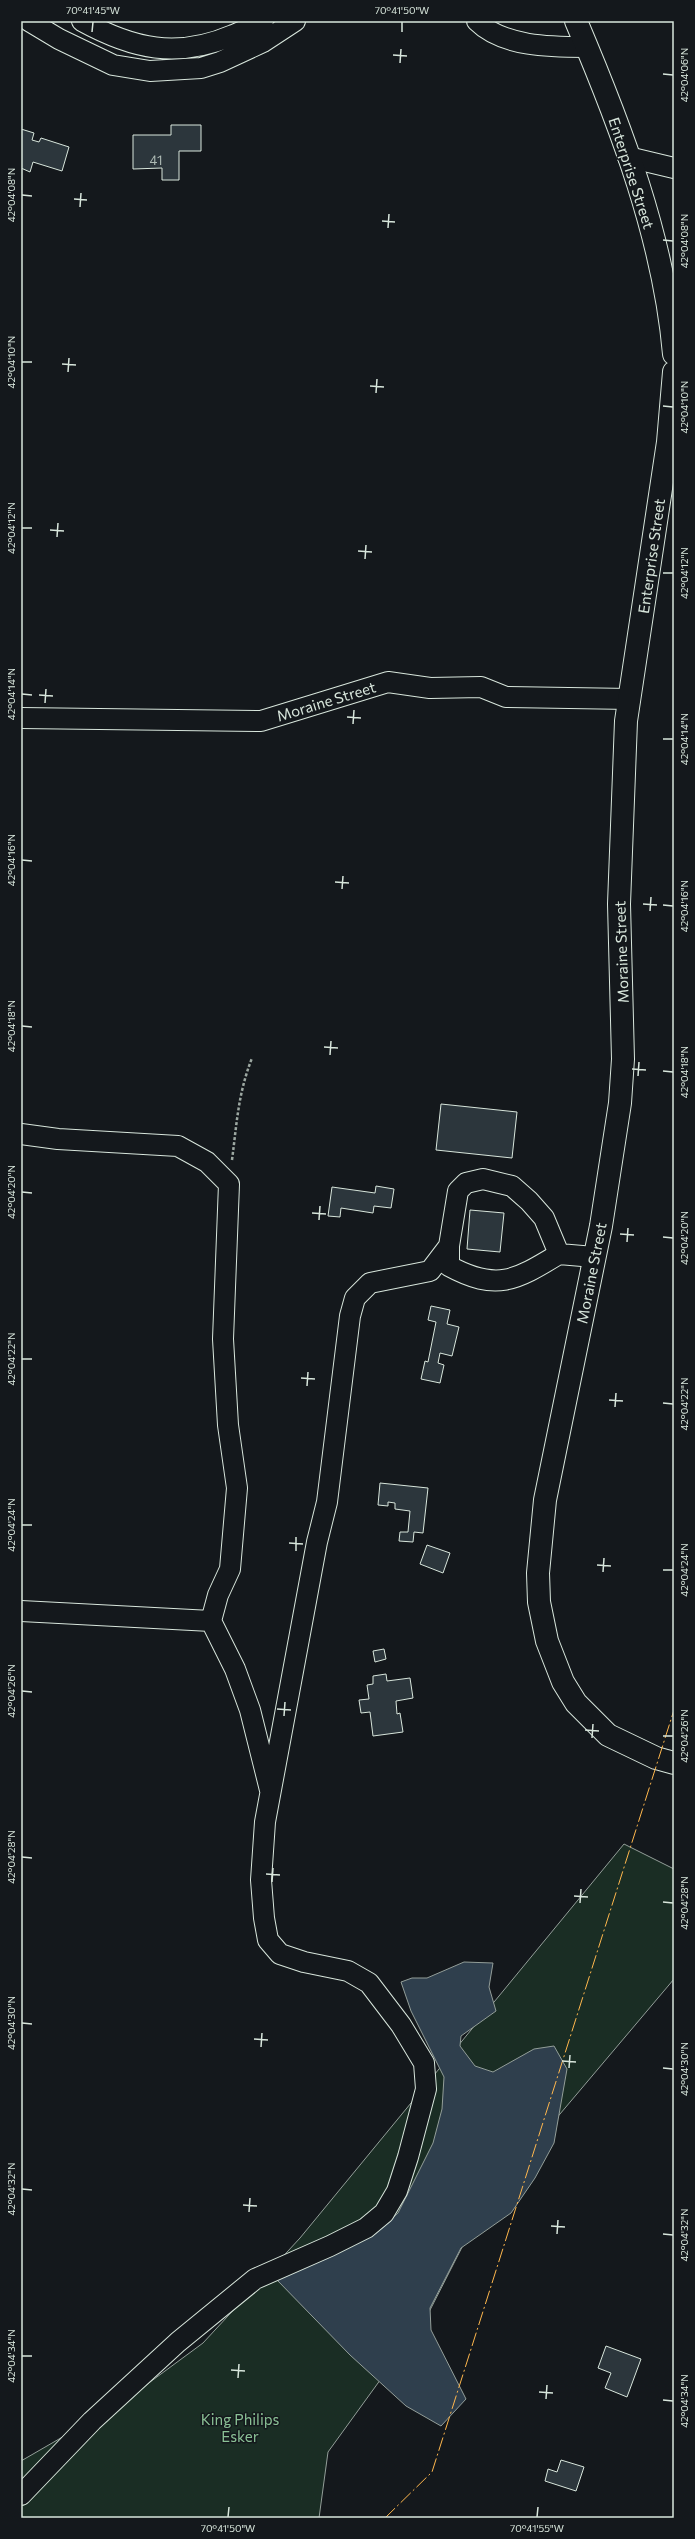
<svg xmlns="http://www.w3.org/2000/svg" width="695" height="2539" viewBox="0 0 695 2539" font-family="Commissioner,sans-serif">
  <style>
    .green { fill: #1a2d24; stroke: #939e99 }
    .water { fill: #2f3f4d; stroke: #939e99 }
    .building { fill: #2c363c; stroke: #d8e6dc }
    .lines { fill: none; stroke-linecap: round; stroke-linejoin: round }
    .minor-casing { stroke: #d8e6dc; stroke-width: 22 }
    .major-casing { stroke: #d8e6dc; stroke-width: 24 }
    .path { stroke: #9da8a2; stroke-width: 2.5; stroke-dasharray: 3 2; stroke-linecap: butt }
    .minor { stroke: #14181c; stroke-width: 20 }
    .major { stroke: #14181c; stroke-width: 22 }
    .power { stroke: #ffb74d; stroke-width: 1; stroke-dasharray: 14 3 2 3; stroke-linecap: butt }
    .ticks { fill: none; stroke: #d8e6dc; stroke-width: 1.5 }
    .labels { text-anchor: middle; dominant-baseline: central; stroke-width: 3; stroke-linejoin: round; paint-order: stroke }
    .number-label { font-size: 13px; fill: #adbab4 }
    .street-label { font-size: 15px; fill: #d8e6dc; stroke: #14181c }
    .park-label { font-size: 15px; fill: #8ac095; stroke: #14181c }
    .neatline { fill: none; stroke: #d8e6dc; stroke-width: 1.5 }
    .ticks-label { font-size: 10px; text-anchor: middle; fill: #d8e6dc }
  </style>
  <rect width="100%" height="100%" fill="#14181c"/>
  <path class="green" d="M624,1844L674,1869V1979L484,2204L428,2314L328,2452L319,2518H21V2461L123,2402L203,2343L300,2238Z"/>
  <path class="water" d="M464,1962L493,1963L489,1987L496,2011L461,2036L460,2046L475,2066L493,2072L534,2049L554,2046L567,2069L554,2143L535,2178L511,2213L461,2248L430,2308L431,2330L466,2399L441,2426L406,2406L350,2355L277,2280L378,2231L398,2213L433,2143L442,2109L444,2077L411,2011L401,1982L412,1978H427Z"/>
  <path class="building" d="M171,125H201V151H179V180H162V168L133,169V135H171Z
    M21,129L34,133L32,140L39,142L41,138L69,147L62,171L33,162L30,172L21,168Z
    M441,1104L517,1112L512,1158L436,1150Z
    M376,1186L394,1189L391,1208L374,1206L373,1213L341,1208L340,1217L328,1216L332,1187L375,1193Z
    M470,1210L504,1213L500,1252L467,1249Z
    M431,1306L450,1310L447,1324L459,1327L452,1356L440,1353L438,1363L444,1365L440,1383L421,1379L425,1361L428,1362L436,1322L428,1320Z
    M380,1483L428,1488L423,1533L414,1532L413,1542L399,1541L400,1532H408L410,1511L395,1509V1503L388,1502V1506L378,1505Z
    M427,1545L450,1553L443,1573L420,1564Z
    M384,1649L386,1659L375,1662L373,1651Z
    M386,1674L387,1681L410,1678L413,1698L396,1701L397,1714L400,1713L403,1732L373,1736L370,1712L361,1713L359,1700L369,1699L367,1685L373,1684V1676Z
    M606,2346L641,2359L627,2397L605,2388L611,2373L598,2368Z
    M561,2460L584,2467L576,2491L545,2481L548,2469L557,2472Z"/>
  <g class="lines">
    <defs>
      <path id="minor" d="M29,21L59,39L113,65L150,71L201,68L220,62L263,42L295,21
        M82,21C133,49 177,59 233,35C243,31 254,27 263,21
        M477,21C503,47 551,47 586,47
        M628,157L674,168
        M21,718L261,721L388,682L430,688L481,687L506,697L630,699
        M21,1134L58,1139L178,1146L207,1162L229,1184L223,1339L228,1425L237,1488L230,1569L218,1595L211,1621L235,1669L250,1710L270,1790
        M559,1254C516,1280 497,1292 449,1266V1246L458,1191L466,1183L483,1179L512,1186L529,1201L544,1218L559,1254L594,1257
        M21,1611L211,1621
        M21,2495L92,2421L178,2342L255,2279L330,2246L366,2228L384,2213L397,2191L408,2157L426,2089L424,2063L401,2025L369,1983L348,1971L304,1962L280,1954L268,1940L264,1918L261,1880L265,1822L317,1542L327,1502L350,1316L355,1298L370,1283L430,1271L449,1246"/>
      <path id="major" d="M576,21C621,127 664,239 674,354
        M674,372L668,442L626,721L619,904L623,1059L620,1103L601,1226L545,1500L538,1573L539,1602L547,1641L563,1682L576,1703L608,1735L656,1758L674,1763"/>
    </defs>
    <use href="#minor" class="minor-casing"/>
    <use href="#major" class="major-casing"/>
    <path class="path" d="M232,1160C237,1122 238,1094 252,1058"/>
    <use href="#minor" class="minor"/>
    <use href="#major" class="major"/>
    <path class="power" d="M385,2518L432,2472L674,1710"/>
  </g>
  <path class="ticks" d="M92,32L93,22M402,32V22M393,55L407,56M400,63L401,49M663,74L673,75M22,195L32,196M74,199L87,200M80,207L81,193M382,221L395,222M388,228L389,214M663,240L673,241M22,362H32M62,364L76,365M68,372L69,358M370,386L384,387M376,393L377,379M663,406L673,407M22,528H32M50,530L64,531M57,537L58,523M358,551L372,552M365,559L366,545M663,573H673M22,694L32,695M39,695L53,696M45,703L46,689M347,717L361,718M353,724L354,710M663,739H673M22,860L32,861M335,882L349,883M342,889L343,876M643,904L657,905M663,905L673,906M650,911L651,897M22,1026L32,1027M324,1047L338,1048M330,1055L331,1041M632,1069L646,1070M663,1071L673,1072M638,1076L639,1062M22,1192L32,1193M312,1213L326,1214M319,1220L320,1206M620,1234L634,1235M663,1237L673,1238M627,1242L628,1228M22,1359H32M301,1378L315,1379M307,1386L308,1372M609,1400L623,1401M663,1403L673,1404M615,1407L616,1393M22,1525H32M289,1543L303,1544M296,1551V1537M597,1565L611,1566M663,1570H673M603,1572L604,1558M22,1691L32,1692M277,1709L291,1710M284,1716L285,1702M585,1730L599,1731M663,1736H673M592,1738L593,1724M22,1857L32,1858M266,1874L280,1875M272,1882L273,1868M574,1896L588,1897M663,1902L673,1903M580,1903L581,1889M22,2023L32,2024M254,2039L268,2040M261,2047L262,2033M562,2061L576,2062M569,2068L570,2055M663,2068L673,2069M22,2189L32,2190M243,2205L257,2206M249,2212L250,2198M551,2226L565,2227M557,2234L558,2220M663,2234L673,2235M22,2356H32M231,2370L245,2371M238,2378L239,2364M539,2392L553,2393M546,2399L547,2385M663,2400L673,2401M228,2517L229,2507M537,2517L538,2507"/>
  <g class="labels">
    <g class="number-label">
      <text x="156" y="160">41</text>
    </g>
    <g class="street-label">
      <text transform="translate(632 173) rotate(72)">Enterprise Street</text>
      <text transform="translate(651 556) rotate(-82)">Enterprise Street</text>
      <text transform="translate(326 701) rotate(-17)">Moraine Street</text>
      <text transform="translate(621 952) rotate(-92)">Moraine Street</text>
      <text transform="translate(591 1273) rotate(-79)">Moraine Street</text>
    </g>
    <g class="park-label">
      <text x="240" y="2419">King Philips<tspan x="240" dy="17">Esker</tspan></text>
    </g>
  </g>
  <rect width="695" height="2539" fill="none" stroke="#14181c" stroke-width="44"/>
  <rect x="22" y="22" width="651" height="2495" class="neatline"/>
  <g class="ticks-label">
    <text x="93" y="14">70°41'45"W</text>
    <text x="402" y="14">70°41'50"W</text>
    <text transform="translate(684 75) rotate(-90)" y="4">42°04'06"N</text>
    <text transform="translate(11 195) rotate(-90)" y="4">42°04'08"N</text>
    <text transform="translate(684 241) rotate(-90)" y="4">42°04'08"N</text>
    <text transform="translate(11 362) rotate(-90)" y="4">42°04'10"N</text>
    <text transform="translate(684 407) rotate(-90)" y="4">42°04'10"N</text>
    <text transform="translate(11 528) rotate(-90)" y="4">42°04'12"N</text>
    <text transform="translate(684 573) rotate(-90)" y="4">42°04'12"N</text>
    <text transform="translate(11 694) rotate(-90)" y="4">42°04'14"N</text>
    <text transform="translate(684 739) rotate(-90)" y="4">42°04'14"N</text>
    <text transform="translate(11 860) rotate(-90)" y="4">42°04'16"N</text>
    <text transform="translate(684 906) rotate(-90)" y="4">42°04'16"N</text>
    <text transform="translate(11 1026) rotate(-90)" y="4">42°04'18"N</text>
    <text transform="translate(684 1072) rotate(-90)" y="4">42°04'18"N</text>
    <text transform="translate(11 1192) rotate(-90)" y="4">42°04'20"N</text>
    <text transform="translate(684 1238) rotate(-90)" y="4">42°04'20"N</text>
    <text transform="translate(11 1359) rotate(-90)" y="4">42°04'22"N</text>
    <text transform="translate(684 1404) rotate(-90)" y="4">42°04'22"N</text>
    <text transform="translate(11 1525) rotate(-90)" y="4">42°04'24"N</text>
    <text transform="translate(684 1570) rotate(-90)" y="4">42°04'24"N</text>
    <text transform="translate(11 1691) rotate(-90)" y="4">42°04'26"N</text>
    <text transform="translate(684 1736) rotate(-90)" y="4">42°04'26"N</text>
    <text transform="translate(11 1857) rotate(-90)" y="4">42°04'28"N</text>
    <text transform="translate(684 1903) rotate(-90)" y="4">42°04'28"N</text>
    <text transform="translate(11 2023) rotate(-90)" y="4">42°04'30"N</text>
    <text transform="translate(684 2069) rotate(-90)" y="4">42°04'30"N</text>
    <text transform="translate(11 2189) rotate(-90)" y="4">42°04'32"N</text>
    <text transform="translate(684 2235) rotate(-90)" y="4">42°04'32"N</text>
    <text transform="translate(11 2356) rotate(-90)" y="4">42°04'34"N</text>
    <text transform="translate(684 2401) rotate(-90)" y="4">42°04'34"N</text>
    <text x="228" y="2532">70°41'50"W</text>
    <text x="537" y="2532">70°41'55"W</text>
  </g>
</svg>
